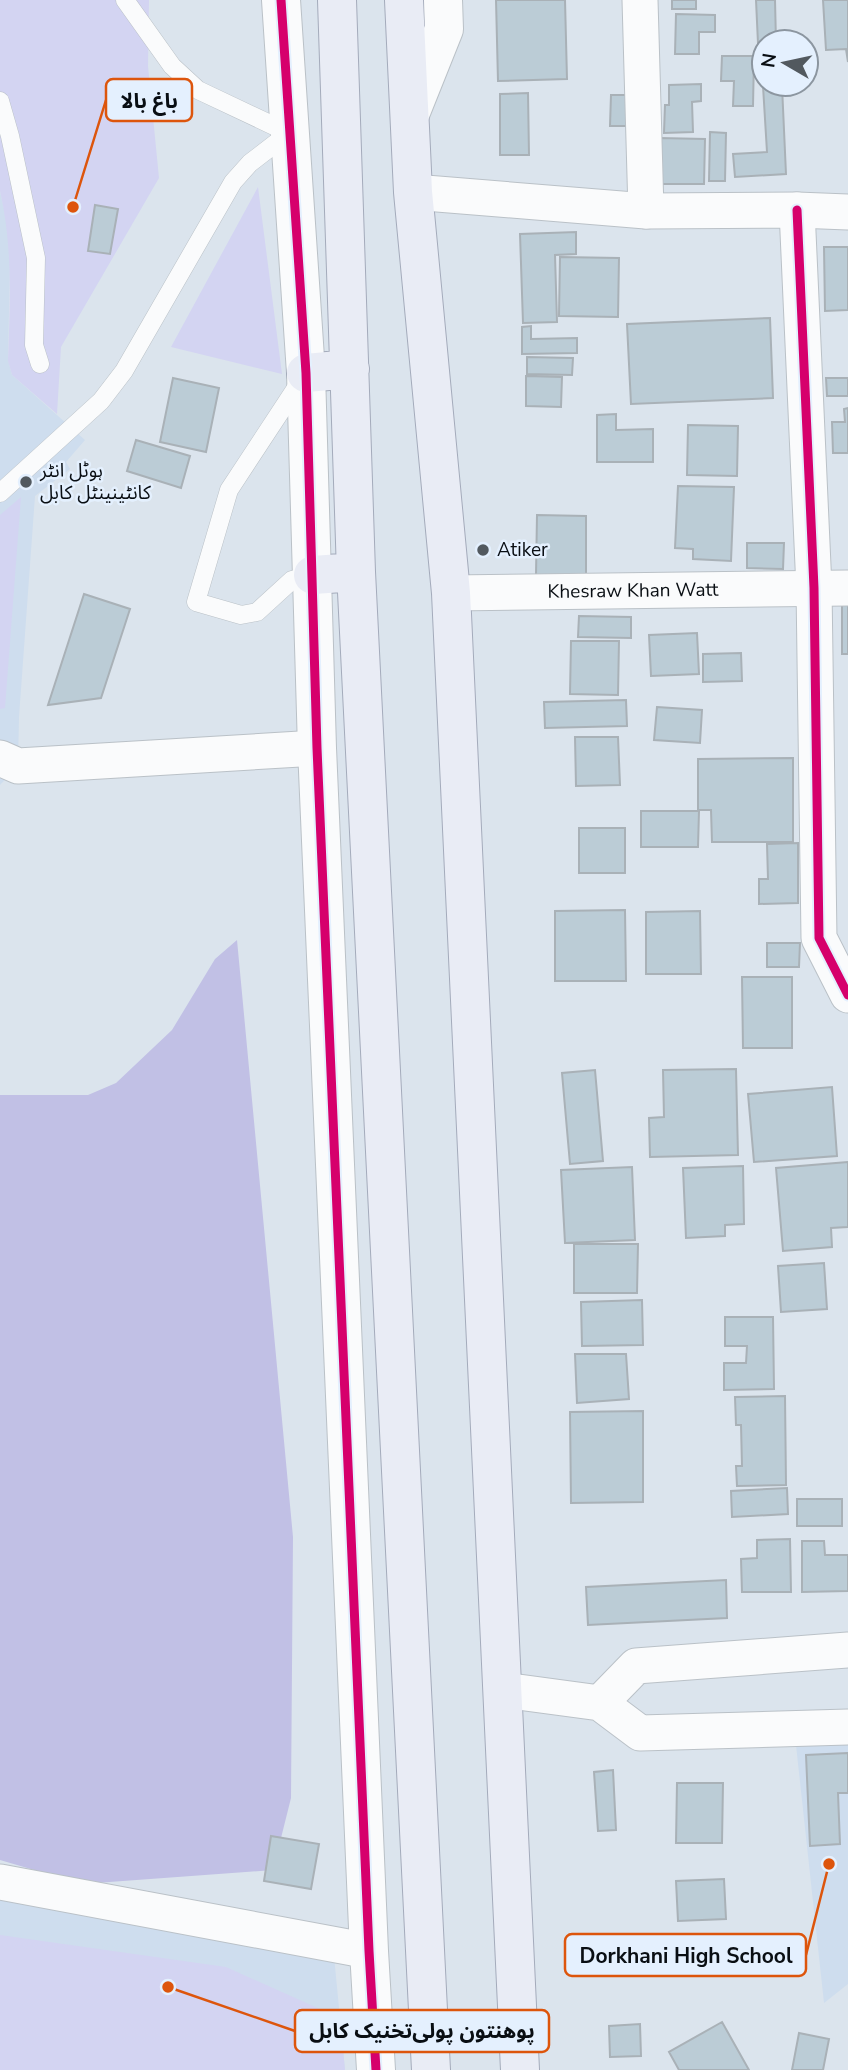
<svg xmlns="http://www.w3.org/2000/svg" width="848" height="2070" viewBox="0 0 848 2070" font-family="'Nunito Sans','Noto Sans Arabic',sans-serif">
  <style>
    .built { fill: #ceddee }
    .green { fill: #d3d4f2 }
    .forest { fill: #c1c0e5 }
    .building { fill: #bbccd6; stroke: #a9b1b7; stroke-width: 2 }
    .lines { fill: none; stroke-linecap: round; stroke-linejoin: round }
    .service-casing { stroke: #bac1c7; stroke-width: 19 }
    .minor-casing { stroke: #bac1c7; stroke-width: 37 }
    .tertiary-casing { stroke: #bac1c7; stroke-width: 40 }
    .primary-casing { stroke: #a4abbb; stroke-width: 40 }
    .service { stroke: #fafbfc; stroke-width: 18 }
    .minor { stroke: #fafbfc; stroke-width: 35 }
    .tertiary { stroke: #fafbfc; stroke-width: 38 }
    .primary { stroke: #e9ecf5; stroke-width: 38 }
    .cycleway-casing { stroke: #e4f0fe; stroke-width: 13 }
    .cycleway { stroke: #d6006c; stroke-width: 9 }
    .poi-dot { fill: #52595f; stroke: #e4f0fe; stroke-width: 2.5 }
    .labels { text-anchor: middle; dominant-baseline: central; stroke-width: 5; stroke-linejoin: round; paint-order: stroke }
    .poi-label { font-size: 19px; fill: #090e13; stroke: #e4f0fe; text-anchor: start }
    .street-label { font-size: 19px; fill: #090e13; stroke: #e4f0fe }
    .leader { fill: none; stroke: #dd550c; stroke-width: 2.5 }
    .callout-dot { fill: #dd550c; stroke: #e4f0fe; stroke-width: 2.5 }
    .callout { fill: #e4f0fe; stroke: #dd550c; stroke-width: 2.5 }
    .callout-label { font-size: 21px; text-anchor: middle; font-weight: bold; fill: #090e13 }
  </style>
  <rect width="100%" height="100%" fill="#dbe4ed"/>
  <path class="built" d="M0,191L7,222L10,262L8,360L12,375L85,440L66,462L70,469L35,496L19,717L18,766L0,785Z
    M848,1744V1984L824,2003L796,1745Z
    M0,1892L334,1956L345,2070H0Z"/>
  <path class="green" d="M0,0H149L148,66L159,178L61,347L57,414L12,375L8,361C10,303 13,247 0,191Z
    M258,187L282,374L171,347Z
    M21,497L5,708L0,709V515Z
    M0,1935L226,1967L340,2018L345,2070H0Z"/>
  <path class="forest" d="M237,940L293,1537L291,1798L273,1870L82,1884L0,1860V1095H88L116,1083L172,1030L215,959Z"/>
  <path class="building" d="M496,0H565L567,79L498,81Z
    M672,0H696V9H672Z
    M756,0H775L776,42H764V65H759Z
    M823,0H848V62L846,49L826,50Z
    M676,14L715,15V32H699V54H675Z
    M722,56H754L753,106H733L734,81H721Z
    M701,84V101L692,102L693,132L664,133L665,105H669V85Z
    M763,86H782L786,174L735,177L733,154L767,152Z
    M528,93L529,155H500V94Z
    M611,95H638V126H610Z
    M710,132L726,133L725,181H709Z
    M659,138L705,139L704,184H658Z
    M95,205L118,209L110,254L88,251Z
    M576,232V254L555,255L557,322L523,323L520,234Z
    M824,247H848V310L825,311Z
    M560,257L619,258L618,317L559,316Z
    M770,318L773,398L631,404L627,324Z
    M531,326V339L577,338V353L522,354V327Z
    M527,357L573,358L572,375L527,374Z
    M526,376L562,377L561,407L526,406Z
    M173,378L219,388L206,452L160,442Z
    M826,378H848V396H827Z
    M848,408V453H833L832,422H845L844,409Z
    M616,414V430L653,429V462H597V415Z
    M688,425L738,426L737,476L687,475Z
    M136,440L190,456L181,488L127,471Z
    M678,486L734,487L731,561L693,559V549L675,548Z
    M537,515L586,516V575H536Z
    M747,543H784L783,569L747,568Z
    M84,594L130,609L101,698L48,705Z
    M842,602H848V654H842Z
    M579,616L631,617V638L578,637Z
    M697,633L699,674L651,676L649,635Z
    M571,641H619L618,695L570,694Z
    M741,653L742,681L703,682V654Z
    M626,700L627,726L545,728L544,702Z
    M657,707L702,710L700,743L654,740Z
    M575,737H618L620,785L576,786Z
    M793,758V842H712L711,810H698V759Z
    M641,811H699L698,847H641Z
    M579,828H625V873H579Z
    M798,843V903L759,904V879H768L767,844Z
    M625,910L626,981H555V911Z
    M700,911L701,974H646V912Z
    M767,943H800L799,967H767Z
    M742,977H792V1048H743Z
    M736,1069L738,1155L650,1157L649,1118L664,1117L663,1070Z
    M595,1070L603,1161L570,1164L562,1073Z
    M832,1087L837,1156L754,1162L748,1094Z
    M848,1162V1227L831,1228L832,1247L783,1251L776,1168Z
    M743,1166L744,1224L725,1225V1236L686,1238L683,1168Z
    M632,1167L635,1240L565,1243L561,1170Z
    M574,1244H638L637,1293H574Z
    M824,1263L827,1309L781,1312L778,1266Z
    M642,1300L643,1345L582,1346L581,1302Z
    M725,1317H773L774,1389L724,1390V1363H746L747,1346H725Z
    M575,1354H626L629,1399L577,1403Z
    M785,1396L786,1485L737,1486L736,1466H742L741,1425H736L735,1397Z
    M643,1411V1502L571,1503L570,1412Z
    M787,1488L788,1514L732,1517L731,1491Z
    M797,1499H842V1526H797Z
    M790,1539L791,1592H742L741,1559L757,1558V1540Z
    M802,1541H824L825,1555H848V1591L802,1592Z
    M726,1580L727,1618L588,1625L586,1587Z
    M848,1753V1793H838L840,1844L810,1846L806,1755Z
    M613,1770L616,1830L598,1831L594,1772Z
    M677,1783H723L722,1843H676Z
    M271,1836L319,1844L311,1889L264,1881Z
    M724,1879L726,1919L678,1921L676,1881Z
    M722,2022L749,2070H679L669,2052Z
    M640,2024L641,2056L610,2057L609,2026Z
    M799,2033L829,2039L823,2070H792Z"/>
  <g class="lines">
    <defs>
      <path id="service" d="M0,101L10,136L36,258L34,345L40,364
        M300,382L229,490L196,602L241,615L257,612L292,580L313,575
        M0,493L101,401L124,371L233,182L250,163L289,133L198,90L172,66L125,0"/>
      <g id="minor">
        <path d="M640,0L646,211"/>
        <path d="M413,192L646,211L797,210L848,212"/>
        <path d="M797,210L814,588L819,938L848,995"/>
        <path id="s1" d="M451,593L848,588"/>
        <path d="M0,758L18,766L317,748"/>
        <path d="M503,1690L600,1703L640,1733L848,1727"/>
        <path d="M600,1703L636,1666L848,1650"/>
        <path d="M0,1882L369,1951"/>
      </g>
      <path id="tertiary" d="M281,0L306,373L317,748L369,1951L376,2070
        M410,114L444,29L443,0"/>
      <path id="primary" d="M337,0L356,572L431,2070
        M404,0L413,192L451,593L520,2070
        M306,373L350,369
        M313,575L356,572"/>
    </defs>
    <use href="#service" class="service-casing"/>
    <use href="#minor" class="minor-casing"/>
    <use href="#tertiary" class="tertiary-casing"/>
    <use href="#primary" class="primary-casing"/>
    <use href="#service" class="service"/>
    <use href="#minor" class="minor"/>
    <use href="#tertiary" class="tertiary"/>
    <use href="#primary" class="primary"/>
    <defs>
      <path id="cycleway" d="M281,0L306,373L317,748L369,1951L376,2070
        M797,210L814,588L819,938L848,995"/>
    </defs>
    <use href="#cycleway" class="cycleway-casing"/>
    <use href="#cycleway" class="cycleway"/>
  </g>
  <g class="poi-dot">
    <circle cx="26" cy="482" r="7"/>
    <circle cx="483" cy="550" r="7"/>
  </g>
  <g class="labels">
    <g class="poi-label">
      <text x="40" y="471">ہوٹل انٹر<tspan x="40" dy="22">کانٹینینٹل کابل</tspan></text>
      <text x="497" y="550">Atiker</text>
    </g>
    <g class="street-label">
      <text stroke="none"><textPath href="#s1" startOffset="182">Khesraw Khan Watt</textPath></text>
    </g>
  </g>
  <path class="leader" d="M73 207L106 100M829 1864L806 1955M168 1987L295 2031"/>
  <g class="callout-dot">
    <circle cx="73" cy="207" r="7"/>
    <circle cx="829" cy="1864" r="7"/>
    <circle cx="168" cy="1987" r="7"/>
  </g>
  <g class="callout">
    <rect x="106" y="79" width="86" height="42" rx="7"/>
    <rect x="565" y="1934" width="241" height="42" rx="7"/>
    <rect x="295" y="2010" width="254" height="42" rx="7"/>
  </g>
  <g class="callout-label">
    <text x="149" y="108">باغ بالا</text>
    <text x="686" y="1963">Dorkhani High School</text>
    <text x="422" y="2038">پوهنتون پولی‌تخنیک کابل</text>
  </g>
  <g transform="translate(785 63) rotate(279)"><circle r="33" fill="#e4f0fe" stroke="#8c96a0" stroke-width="2"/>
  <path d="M0-5L12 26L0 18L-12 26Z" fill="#52595f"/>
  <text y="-10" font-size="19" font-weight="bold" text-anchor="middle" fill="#090e13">N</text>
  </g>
</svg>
